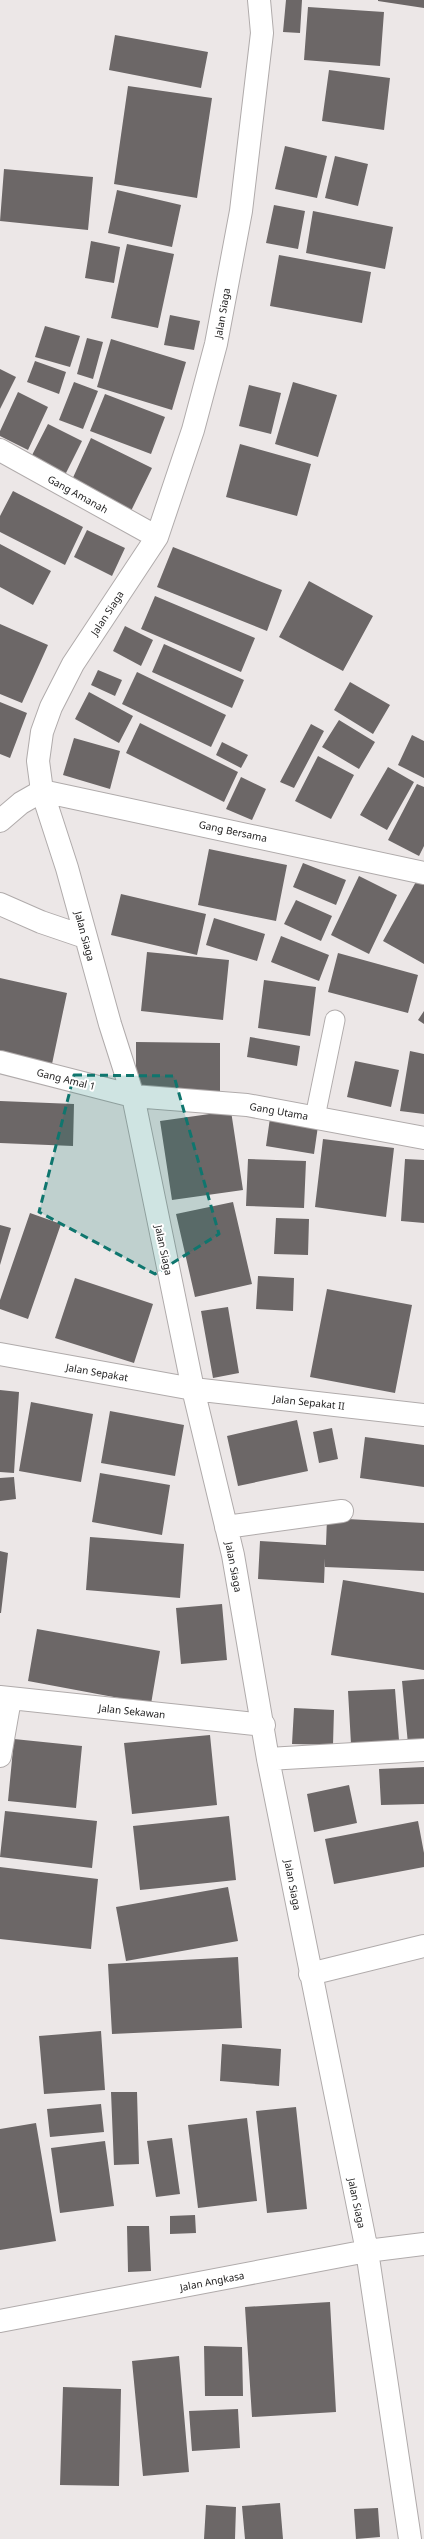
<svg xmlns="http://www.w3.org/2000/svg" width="424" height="2539" viewBox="0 0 424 2539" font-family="'Noto Sans',sans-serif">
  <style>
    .building { fill: #6c6767 }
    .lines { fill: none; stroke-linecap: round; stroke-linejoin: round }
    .service-casing { stroke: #b0abab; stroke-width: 21 }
    .minor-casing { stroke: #b0abab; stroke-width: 24 }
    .service { stroke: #fff; stroke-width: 19 }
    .minor { stroke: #fff; stroke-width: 22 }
    .marked { fill: #0f766e; fill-opacity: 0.2; stroke: #0f766e; stroke-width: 3; stroke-dasharray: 8 5; stroke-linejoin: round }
    .labels { text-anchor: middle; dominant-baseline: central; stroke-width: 4; stroke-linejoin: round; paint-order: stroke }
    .street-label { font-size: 10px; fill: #1b1a1a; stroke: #fff }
  </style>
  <rect width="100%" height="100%" fill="#ece7e7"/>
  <path class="building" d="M286,0H302L300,33L283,32Z
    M378,0H424V8L378,1Z
    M308,7L384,12L380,66L304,60Z
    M115,35L208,52L201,88L109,70Z
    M329,70L390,78L384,130L322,121Z
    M128,86L212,98L197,198L114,184Z
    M285,146L327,156L317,198L275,189Z
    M335,156L368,164L358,206L325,198Z
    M4,169L93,177L88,230L0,221Z
    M117,190L181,205L172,247L108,233Z
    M274,205L305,211L298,249L266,243Z
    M313,211L393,227L385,269L306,253Z
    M91,241L120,247L114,283L85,278Z
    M127,244L174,254L158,328L111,318Z
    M279,255L371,272L362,323L270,306Z
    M170,315L200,321L194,350L164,345Z
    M45,326L80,336L70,367L35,357Z
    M87,338L103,342L93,379L77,374Z
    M111,339L186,362L172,410L97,387Z
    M35,361L66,372L59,394L27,382Z
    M0,369L16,377L0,409Z
    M74,382L98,391L83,429L59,420Z
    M293,382L337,395L318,457L275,444Z
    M249,385L281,393L271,434L239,426Z
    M18,392L48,407L28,450L0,436V431Z
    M105,394L165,417L151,454L90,431Z
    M48,424L82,441L62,481L28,463Z
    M91,438L152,468L131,511L71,482Z
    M240,444L311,464L297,516L226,497Z
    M13,491L83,527L65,565L0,532V516Z
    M87,530L125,548L112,576L74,557Z
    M0,544L51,571L33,605L0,587Z
    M173,547L282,590L267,631L157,587Z
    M309,581L373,616L343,671L279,637Z
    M155,596L255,638L241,672L141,629Z
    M0,624L48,645L22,703L0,694Z
    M125,626L153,640L141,666L113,651Z
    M164,644L244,680L232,708L152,672Z
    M98,670L122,680L115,696L91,685Z
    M137,672L226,715L211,747L122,704Z
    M350,682L390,705L373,734L334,710Z
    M89,692L133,716L119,743L75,719Z
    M0,702L27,713L10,758L0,754Z
    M339,720L375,742L359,769L322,747Z
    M140,723L238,772L224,802L126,753Z
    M311,724L324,731L294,788L280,782Z
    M412,735L424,741V778L398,765Z
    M74,738L120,751L110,789L63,775Z
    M222,742L248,755L241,768L216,755Z
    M318,756L354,775L331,819L295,801Z
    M388,767L414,782L387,830L360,815Z
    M241,777L266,789L252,820L226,809Z
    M417,784L424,787V846L419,856L388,840Z
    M209,849L287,865L276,921L198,905Z
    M303,863L346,880L336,905L293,887Z
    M359,876L397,895L369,954L331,935Z
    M417,880L424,884V964L383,941Z
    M121,894L206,914L197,955L111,935Z
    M296,900L332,916L321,941L284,924Z
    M214,918L265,934L257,961L206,945Z
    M281,936L329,955L319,981L271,962Z
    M147,952L229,960L223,1020L141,1011Z
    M338,953L418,975L408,1013L328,992Z
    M0,978L67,993L52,1064L0,1052Z
    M264,980L316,987L310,1036L258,1028Z
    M424,1011V1024L418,1020Z
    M250,1037L300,1046L297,1066L247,1057Z
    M136,1042L220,1043V1091H136Z
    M410,1051L424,1054V1114L400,1111Z
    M355,1061L399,1070L391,1107L347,1097Z
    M0,1101L74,1104L73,1146L0,1143Z
    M231,1111L243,1190L172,1200L160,1121Z
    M270,1118L318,1126L314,1154L266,1146Z
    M323,1139L394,1148L386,1217L315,1207Z
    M248,1159L306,1161L304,1208L246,1206Z
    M405,1159L424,1160V1223L401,1221Z
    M233,1202L252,1284L195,1297L176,1214Z
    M30,1213L61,1224L28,1319L0,1309V1300Z
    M276,1218L309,1219L308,1255L274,1254Z
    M0,1225L11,1228L0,1265Z
    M258,1276L294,1278L293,1311L256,1309Z
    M75,1278L153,1304L134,1363L55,1338Z
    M327,1289L412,1305L395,1393L310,1377Z
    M228,1307L239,1373L213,1378L201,1311Z
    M0,1390L19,1392L14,1473L0,1472Z
    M31,1402L93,1414L81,1482L19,1471Z
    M110,1411L184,1425L175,1476L101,1463Z
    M297,1420L308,1471L238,1486L227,1436Z
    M332,1428L338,1459L319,1463L313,1432Z
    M365,1437L424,1445V1487L360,1478Z
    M100,1473L170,1485L162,1535L92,1522Z
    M14,1477L16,1499L0,1501V1478Z
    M327,1518L424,1523V1571L325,1567V1558L324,1583L258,1579L260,1541L326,1545Z
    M90,1537L184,1544L180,1598L86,1590Z
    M0,1551L8,1553L1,1613H0Z
    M343,1580L424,1593V1670L331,1655Z
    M222,1604L227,1660L181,1664L176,1608Z
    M37,1629L160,1651L151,1704L28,1681Z
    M424,1679V1742L408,1744L402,1681Z
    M395,1689L399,1740L351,1744L348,1691Z
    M294,1708L334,1710L333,1745L292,1744Z
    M210,1735L217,1805L132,1814L124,1743Z
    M14,1739L82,1746L76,1808L8,1801Z
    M424,1767V1804L381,1805L379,1769Z
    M349,1785L357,1823L314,1832L307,1794Z
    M5,1811L97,1821L92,1868L0,1857Z
    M229,1816L236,1880L140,1890L133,1826Z
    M418,1821L424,1853V1867L334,1884L325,1839Z
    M0,1867L98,1879L91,1949L0,1939Z
    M228,1887L238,1941L126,1961L116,1907Z
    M238,1957L242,2028L112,2034L108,1964Z
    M101,2031L105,2090L44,2094L39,2036Z
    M222,2044L281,2049L279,2086L220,2081Z
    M111,2092H137L139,2164L114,2165Z
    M101,2104L104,2132L50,2137L47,2109Z
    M296,2107L307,2209L267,2213L256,2111Z
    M247,2118L257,2201L198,2208L188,2125Z
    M36,2123L56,2241L0,2250V2129Z
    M172,2138L180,2194L156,2197L147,2141Z
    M105,2141L114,2206L60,2213L51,2148Z
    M195,2215L196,2233L170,2234V2216Z
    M127,2226H149L151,2271L128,2272Z
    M330,2302L336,2412L252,2417L245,2307Z
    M204,2346L242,2347L243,2396H205Z
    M179,2356L189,2472L143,2476L132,2361Z
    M63,2387L121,2389L119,2486L60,2485Z
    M238,2409L240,2448L192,2451L189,2411Z
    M280,2503L283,2539H245L242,2506Z
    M206,2505L236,2507L235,2539H204Z
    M378,2508L380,2537L356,2539L354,2509Z"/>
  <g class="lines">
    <defs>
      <path id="service" d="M315,1117L335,1020"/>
      <path id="minor" d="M259,0L262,33L241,211L216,344L193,430L157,537L73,664L51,707L42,732L38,761L42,791L67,868L110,1024L133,1096L193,1389L233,1555L268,1759L367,2251L410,2539
        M0,450L157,537
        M0,821L21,803L42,791L424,873
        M0,904L41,922L85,937
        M0,1062L133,1096L247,1105L424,1138
        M0,1354L193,1389L424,1415
        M226,1527L342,1511
        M0,1697L264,1725
        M0,1756L10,1699
        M268,1759L424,1750
        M310,1974L424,1946
        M0,2321L367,2251L424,2244"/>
    </defs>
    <use href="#service" class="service-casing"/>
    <use href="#minor" class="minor-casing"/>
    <use href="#service" class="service"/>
    <use href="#minor" class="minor"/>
  </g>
  <path class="marked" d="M74,1075L174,1076L219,1234L155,1274L39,1212Z"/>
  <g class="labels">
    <g class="street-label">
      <text transform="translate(222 313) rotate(-80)">Jalan Siaga</text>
      <text transform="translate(78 494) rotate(29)">Gang Amanah</text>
      <text transform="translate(107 613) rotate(-57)">Jalan Siaga</text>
      <text transform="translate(233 831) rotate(12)">Gang Bersama</text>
      <text transform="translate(85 936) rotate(75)">Jalan Siaga</text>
      <text transform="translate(66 1079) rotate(14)">Gang Amal 1</text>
      <text transform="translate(279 1111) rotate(10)">Gang Utama</text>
      <text transform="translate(164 1250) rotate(78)">Jalan Siaga</text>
      <text transform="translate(97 1372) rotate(10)">Jalan Sepakat</text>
      <text transform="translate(309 1402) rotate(6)">Jalan Sepakat II</text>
      <text transform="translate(234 1567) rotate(79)">Jalan Siaga</text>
      <text transform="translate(132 1711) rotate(6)">Jalan Sekawan</text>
      <text transform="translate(293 1885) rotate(79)">Jalan Siaga</text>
      <text transform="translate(357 2203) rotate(78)">Jalan Siaga</text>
      <text transform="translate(212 2281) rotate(-11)">Jalan Angkasa</text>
    </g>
  </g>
</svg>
